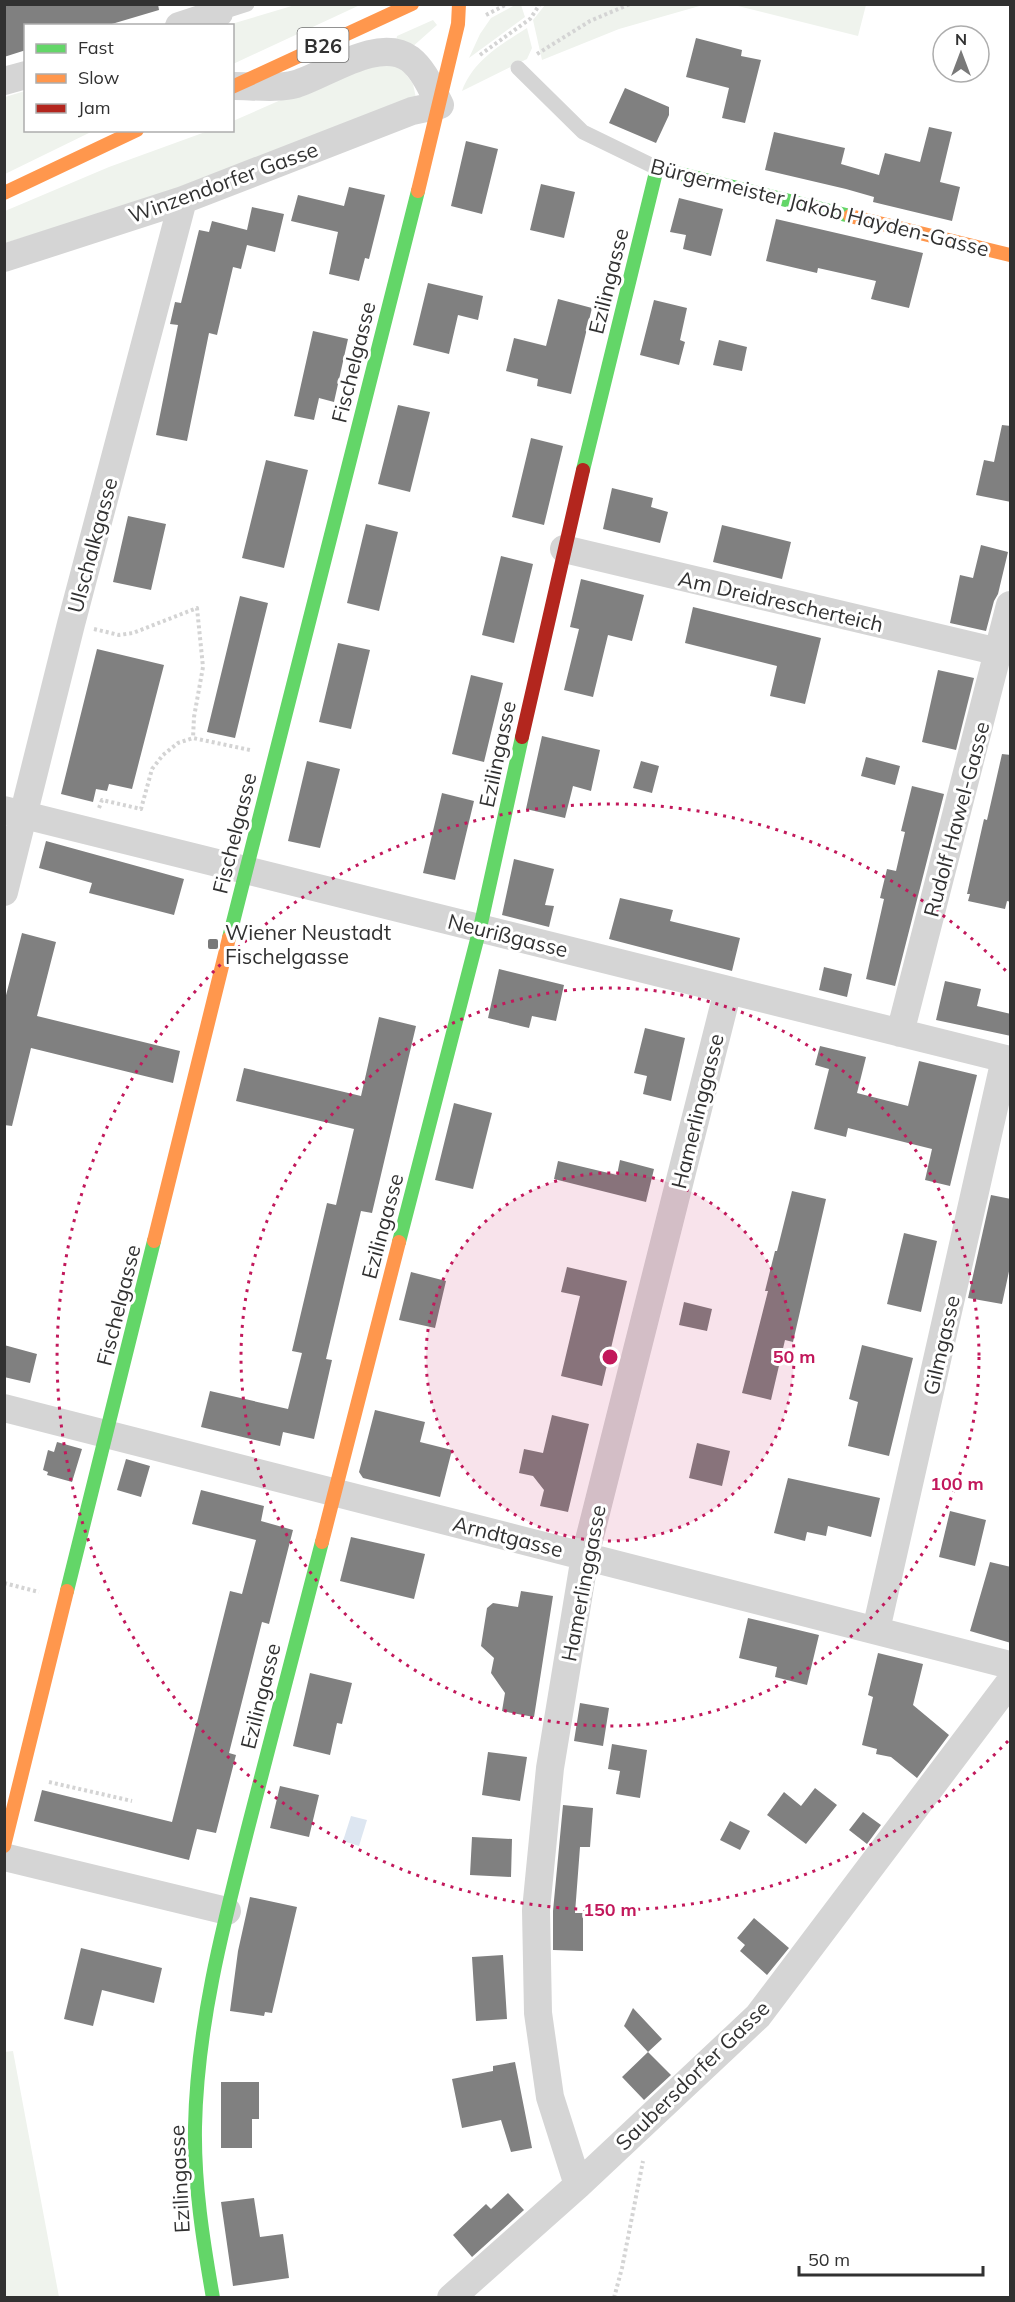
<svg xmlns="http://www.w3.org/2000/svg" width="1015" height="2302" viewBox="0 0 1015 2302" font-family="Mulish,sans-serif">
  <style>
    .green { fill: #eff3ed }
    .water { fill: #dde6f1 }
    .building { fill: #808080 }
    .lines { fill: none; stroke-linecap: round; stroke-linejoin: round }
    .path { stroke: #d4d4d4; stroke-width: 4; stroke-dasharray: 3 3; stroke-linecap: butt }
    .lane { stroke: #d5d5d5; stroke-width: 15 }
    .street { stroke: #d5d5d5; stroke-width: 28 }
    .fast { stroke: #63d668; stroke-width: 14 }
    .slow { stroke: #ff974d; stroke-width: 14 }
    .jam { stroke: #b3261e; stroke-width: 14 }
    .ring { fill: none; stroke: #c2185b; stroke-width: 3; stroke-dasharray: 3 6 }
    .poi-dot { fill: #797979; stroke: #fff; stroke-width: 2 }
    .labels { text-anchor: middle; dominant-baseline: central; stroke-width: 6; stroke-linejoin: round; paint-order: stroke }
    .shield { fill: #fff; stroke: #6f6f6f; stroke-width: 1.5 }
    .shield-label { font-size: 20px; font-weight: bold; fill: #313131 }
    .street-label { font-size: 21px; fill: #313131; stroke: #fff }
    .poi-label { font-size: 21px; fill: #313131; stroke: #fff; text-anchor: start }
    .centre { fill: #c2185b; stroke: #fff; stroke-width: 3 }
    .ring-label { font-size: 18px; text-anchor: middle; font-weight: bold; fill: #c2185b; stroke: #fff; stroke-width: 6; stroke-linejoin: round; paint-order: stroke }
  </style>
  <rect width="100%" height="100%" fill="#fff"/>
  <path class="green" d="M295,5H360L233,64L232,26L228,25Z
    M515,5H521L525,17L469,58L480,34L491,18Z
    M545,5V4L703,5L619,29L542,60L533,20Z
    M734,5H866L858,36Z
    M433,20L437,25L411,48L396,41L397,36Z
    M527,28L532,48L527,59L462,91C473,61 500,45 527,28Z
    M397,62L413,84L416,98L159,196L5,243V211L109,167L208,131L232,130L233,121L365,63Z
    M25,91L26,130L93,131L5,174V97Z
    M13,2051L59,2297H5L4,2052Z"/>
  <path class="water" d="M351,1816L367,1820L359,1846L343,1841Z"/>
  <path class="building" d="M4,4H158L159,10L105,26H26V50L4,57Z
    M696,38L742,50L741,56L761,60L745,123L722,118L729,88L686,77Z
    M625,88L669,107V115L656,143L609,123Z
    M929,127L952,132L940,182L960,187L952,221L873,202L874,197L846,189L765,170L774,132L845,148L841,164L879,175L885,153L920,162Z
    M466,141L498,149L482,214L451,206Z
    M541,184L575,192L564,238L530,230Z
    M349,187L385,195L369,259L365,258L359,281L329,274L338,232L291,221L298,195L344,206Z
    M679,198L723,209L711,256L683,249L686,235L670,232Z
    M252,207L284,214L275,252L247,245L241,269L233,267L217,335L209,333L187,441L156,435L178,325L170,324L175,302L181,303L199,230L209,232L212,221L247,230Z
    M776,219L923,253L909,308L871,299L876,281L818,268L817,273L766,261Z
    M428,283L483,296L478,320L458,315L449,354L413,345Z
    M558,299L592,308L571,394L537,386L538,379L506,371L514,338L546,346Z
    M654,300L687,308L680,340L685,342L679,365L640,355Z
    M313,331L348,339L334,402L319,398L314,420L294,416Z
    M719,340L747,347L742,371L713,365Z
    M398,405L430,412L410,492L378,484Z
    M1002,425L1011,426V502L976,495L984,460L994,462Z
    M531,438L563,446L544,525L512,517Z
    M266,460L308,470L284,568L242,558Z
    M612,488L653,498L651,507L668,512L660,543L603,529Z
    M128,516L166,524L151,590L113,582Z
    M366,524L398,532L379,611L347,603Z
    M722,525L791,542L782,579L713,562Z
    M981,545L1008,552L998,594L994,601L986,631L950,623L960,575L973,578Z
    M501,556L533,564L514,643L482,635Z
    M581,579L644,595L632,641L608,635L593,697L564,690L579,629L570,627Z
    M240,596L268,603L235,738L207,732Z
    M693,607L821,638L805,704L770,696L777,666L685,643Z
    M338,643L370,650L351,729L319,722Z
    M97,649L164,665L132,789L109,784L107,791L96,789L93,802L61,794Z
    M938,670L974,678L956,750L922,742Z
    M471,675L503,683L484,762L452,754Z
    M542,736L600,750L591,791L573,786L565,818L526,809Z
    M1002,754L1011,755V902L1007,901L1005,909L968,901L970,894H967L984,819L987,820Z
    M866,757L900,766L895,785L861,776Z
    M307,761L340,769L320,848L288,841Z
    M641,761L659,766L652,793L633,788Z
    M912,786L944,794L895,986L866,979L884,899L880,898L887,869L896,871L905,832L901,831Z
    M442,793L474,801L455,880L423,873Z
    M46,841L184,879L174,915L89,893L92,883L39,868Z
    M514,859L554,869L545,905L554,906L549,927L502,915Z
    M620,898L673,910L670,921L740,938L732,971L609,939Z
    M22,933L56,942L37,1016L180,1051L173,1083L31,1048L12,1126L4,1125V1003Z
    M824,967L852,974L847,997L819,990Z
    M499,969L564,985L556,1021L532,1016L529,1028L488,1018Z
    M945,981L981,989L977,1006L1011,1014V1036L936,1020Z
    M379,1017L416,1026L372,1213L361,1211L326,1359L332,1360L314,1439L283,1432L280,1446L201,1427L210,1391L288,1409L302,1353L292,1351L327,1203L336,1205L354,1129L236,1101L244,1068L361,1096Z
    M645,1028L685,1038L671,1101L643,1094L647,1076L634,1073Z
    M820,1046L866,1057L857,1093L908,1106L919,1061L977,1075L950,1186L925,1180L932,1149L848,1128L846,1137L814,1129L829,1069L815,1065Z
    M454,1103L492,1113L473,1189L435,1180Z
    M620,1160L654,1169L646,1202L554,1179L558,1161L617,1175Z
    M792,1191L826,1199L793,1342L785,1340L771,1400L742,1393L768,1291H765L775,1251H777Z
    M991,1195L1011,1199V1262L1002,1304L968,1298Z
    M904,1233L937,1241L921,1312L887,1304Z
    M567,1267L627,1281L602,1386L561,1376L580,1296L561,1292Z
    M411,1272L446,1281L435,1328L399,1320Z
    M684,1302L712,1309L707,1331L679,1325Z
    M4,1345L37,1354L30,1383L4,1377Z
    M862,1345L913,1358L889,1456L848,1446L858,1402L849,1399Z
    M375,1410L425,1422L420,1442L452,1450L440,1497L363,1478L359,1472Z
    M552,1415L589,1424L568,1512L540,1506L544,1490L533,1476L519,1473L524,1449L543,1453Z
    M57,1442L82,1449L72,1482L47,1475L48,1472L43,1470L48,1450L54,1452Z
    M697,1443L730,1451L722,1486L689,1478Z
    M126,1459L150,1466L141,1497L117,1490Z
    M788,1478L880,1498L871,1537L828,1526L826,1536L807,1532L805,1541L774,1533Z
    M201,1490L264,1506L261,1521L293,1530L269,1624L262,1622L229,1753L236,1755L216,1833L197,1829L189,1860L34,1821L42,1790L172,1822L230,1591L242,1594L256,1540L192,1524Z
    M950,1511L986,1520L975,1566L939,1557Z
    M351,1537L425,1554L414,1599L340,1581Z
    M990,1562L1011,1567V1643L970,1631Z
    M521,1591L553,1596L534,1717L502,1711L505,1693L491,1673L494,1658L481,1646L487,1608L493,1603L518,1607Z
    M748,1618L819,1635L807,1685L775,1677L777,1667L739,1658Z
    M878,1653L923,1664L913,1705L949,1735L917,1778L891,1757L876,1754L877,1749L862,1745L873,1697L868,1695Z
    M310,1673L352,1683L342,1724L337,1723L330,1755L293,1746Z
    M580,1703L609,1708L603,1746L574,1741Z
    M612,1744L647,1750L640,1798L616,1794L620,1771L608,1769Z
    M488,1752L527,1757L520,1801L482,1795Z
    M280,1786L319,1795L309,1837L270,1828Z
    M815,1788L837,1805L806,1844L767,1815L784,1792L801,1806Z
    M563,1805L593,1808L590,1847H580L575,1913H583V1951L553,1950V1911Z
    M863,1812L881,1825L867,1844L849,1830Z
    M730,1821L750,1831L740,1850L720,1840Z
    M472,1837L512,1839L511,1877L470,1875Z
    M250,1897L297,1907L272,2013L265,2012L264,2016L230,2011L238,1951Z
    M754,1918L789,1948L767,1975L740,1951L745,1945L737,1938Z
    M81,1948L162,1968L154,2003L102,1990L93,2026L64,2019Z
    M503,1955L507,2019L476,2021L472,1957Z
    M633,2008L662,2039L648,2052L624,2026Z
    M648,2052L671,2075L644,2100L622,2077Z
    M515,2062L532,2148L511,2152L501,2120L462,2128L452,2079L493,2071V2066Z
    M221,2082H259V2119H252V2148H221Z
    M508,2193L524,2210L472,2257L453,2235L486,2204L491,2209Z
    M254,2198L260,2237L283,2234L289,2278L233,2286L221,2202Z"/>
  <g class="lines">
    <path class="path" d="M486,15L507,4
      M537,54L590,21L630,4
      M480,55L530,19L540,4
      M94,629L119,635L133,633L197,608L203,667L194,717L193,738
      M99,808L102,800L141,809L152,769L163,755L178,743L193,738L250,750
      M4,1583L39,1592
      M49,1782L132,1801
      M614,2298L622,2268L643,2161"/>
    <path class="lane" d="M219,13L247,4
      M518,68L583,132L657,168"/>
    <path class="street" d="M179,26L219,13L220,4
      M4,81L26,75
      M4,258L183,200L412,111L440,105C432,90 424,70 410,59C379,36 326,75 296,84C280,89 252,86 235,86
      M564,549L999,652
      M4,810L1010,1060
      M4,892L71,624L183,200
      M900,1033L1010,605
      M4,1408L1010,1665
      M876,1630L1005,1059
      M4,1857L227,1911
      M578,2185L550,2097L538,2013L536,1910L550,1768L585,1556L728,990
      M451,2298L578,2185L758,2016L1010,1682"/>
    <path class="fast" d="M583,470L657,168L850,216
      M229,938L418,191
      M399,1242L480,928L522,737
      M67,1591L154,1241
      M213,2298C203,2241 194,2184 195,2127C197,2024 224,1922 249,1824C274,1730 298,1636 322,1542"/>
    <path class="slow" d="M232,87L412,4
      M418,191L458,24L459,4
      M4,193L137,130
      M850,216L1010,255
      M154,1241L229,938
      M322,1542L399,1242
      M4,1846L67,1591"/>
    <path class="jam" d="M522,737L583,470"/>
  </g>
  <circle cx="610" cy="1357" r="184" fill="#c2185b" fill-opacity=".12"/>
  <g class="ring">
    <circle cx="610" cy="1357" r="184"/>
    <circle cx="610" cy="1357" r="369"/>
    <path d="M1008 1741A553 553 0 1 1 1008 973"/>
  </g>
  <rect class="poi-dot" x="207" y="938" width="12" height="12" rx="3"/>
  <g class="labels">
    <rect class="shield" x="297.5" y="28" width="51" height="34" rx="4.5"/>
    <g class="shield-label">
      <text x="323" y="45">B26</text>
    </g>
    <g class="street-label">
      <text transform="translate(223 182) rotate(-20)">Winzendorfer Gasse</text>
      <text transform="translate(820 207) rotate(14)">Bürgermeister Jakob Hayden-Gasse</text>
      <text transform="translate(608 281) rotate(-76)">Ezilingasse</text>
      <text transform="translate(353 362) rotate(-76)">Fischelgasse</text>
      <text transform="translate(92 545) rotate(-75)">Ulschalkgasse</text>
      <text transform="translate(781 601) rotate(13)">Am Dreidrescherteich</text>
      <text transform="translate(497 754) rotate(-78)">Ezilingasse</text>
      <text transform="translate(956 819) rotate(-75)">Rudolf Hawel-Gasse</text>
      <text transform="translate(234 833) rotate(-76)">Fischelgasse</text>
      <text transform="translate(508 935) rotate(14)">Neurißgasse</text>
      <text transform="translate(697 1111) rotate(-76)">Hamerlinggasse</text>
      <text transform="translate(382 1226) rotate(-75)">Ezilingasse</text>
      <text transform="translate(118 1305) rotate(-76)">Fischelgasse</text>
      <text transform="translate(941 1345) rotate(-77)">Gilmgasse</text>
      <text transform="translate(508 1536) rotate(14)">Arndtgasse</text>
      <text transform="translate(583 1583) rotate(-79)">Hamerlinggasse</text>
      <text transform="translate(260 1696) rotate(-76)">Ezilingasse</text>
      <text transform="translate(692 2075) rotate(-44)">Saubersdorfer Gasse</text>
      <text transform="translate(179 2179) rotate(-93)">Ezilingasse</text>
    </g>
    <g class="poi-label">
      <text x="225" y="932">Wiener Neustadt<tspan x="225" dy="24">Fischelgasse</tspan></text>
    </g>
  </g>
  <circle cx="610" cy="1357" r="9" class="centre"/>
  <g class="ring-label">
    <text x="794" y="1363">50 m</text>
    <text x="957" y="1490">100 m</text>
    <text x="610" y="1916">150 m</text>
  </g>
  <rect width="1015" height="2302" fill="none" stroke="#313131" stroke-width="12"/>
  <rect x="24" y="24" width="210" height="108" fill="#ffffff" stroke="#adadad" stroke-width="1.5"/>
  <rect x="36" y="44" width="30" height="9" fill="#63d668" stroke="#adadad" stroke-width="1.5"/>
  <text x="78" y="54" font-size="18" fill="#313131">Fast</text>
  <rect x="36" y="74" width="30" height="9" fill="#ff974d" stroke="#adadad" stroke-width="1.5"/>
  <text x="78" y="84" font-size="18" fill="#313131">Slow</text>
  <rect x="36" y="104" width="30" height="9" fill="#b3261e" stroke="#adadad" stroke-width="1.5"/>
  <text x="78" y="114" font-size="18" fill="#313131">Jam</text>
  <g transform="translate(961 54)"><circle r="28" fill="#ffffff" stroke="#adadad" stroke-width="1.5"/>
  <path d="M0-4.5L10 22L0 15L-10 22Z" fill="#797979"/>
  <text y="-9" font-size="16" font-weight="bold" text-anchor="middle" fill="#313131">N</text>
  </g>
  <path d="M799 2266v9h184v-9" fill="none" stroke="#313131" stroke-width="3"/>
  <text x="808" y="2266" font-size="18" fill="#313131" stroke="#ffffff" stroke-width="4.5" paint-order="stroke">50 m</text>
</svg>
